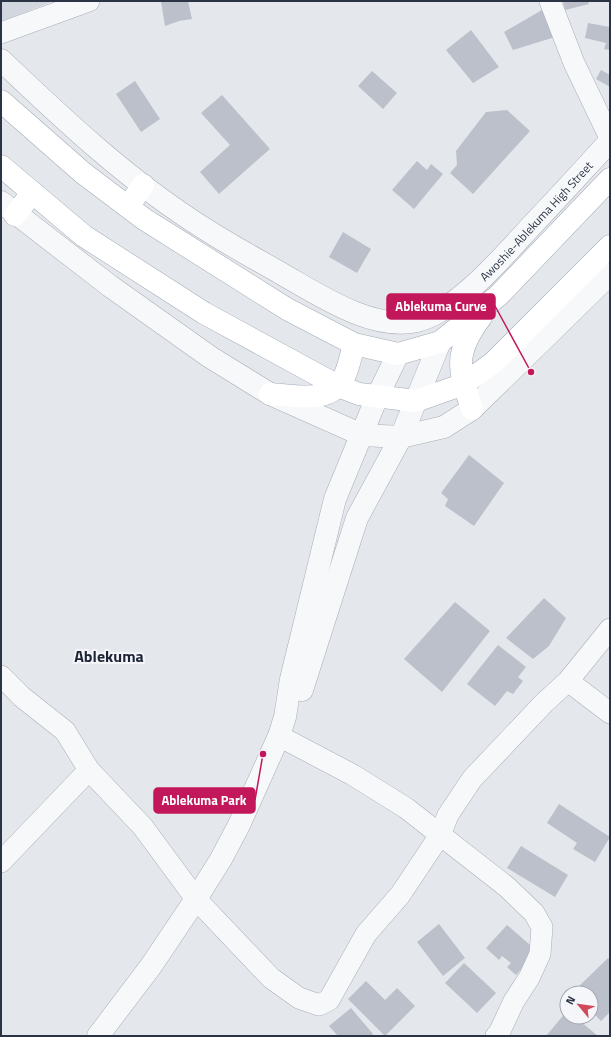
<svg xmlns="http://www.w3.org/2000/svg" width="611" height="1037" viewBox="0 0 611 1037" font-family="'Titillium Web',sans-serif">
  <style>
    .built { fill: #d2d6de }
    .building { fill: #bbc0ca }
    .lines { fill: none; stroke-linecap: round; stroke-linejoin: round }
    .minor-casing { stroke: #a9aeb7; stroke-width: 22 }
    .tertiary-casing { stroke: #a9aeb7; stroke-width: 23 }
    .primary-casing { stroke: #a3abb8; stroke-width: 23 }
    .minor { stroke: #f7f8fa; stroke-width: 21 }
    .tertiary { stroke: #f7f8fa; stroke-width: 22 }
    .primary { stroke: #fff; stroke-width: 22 }
    .labels { text-anchor: middle; dominant-baseline: central; stroke-width: 4; stroke-linejoin: round; paint-order: stroke }
    .street-label { font-size: 12px; fill: #2b3445; stroke: #f4f6f9 }
    .district-label { font-size: 16px; font-weight: bold; fill: #1d2536; stroke: #f4f6f9 }
    .leader { fill: none; stroke: #c2185b; stroke-width: 1.5 }
    .callout-dot { fill: #c2185b; stroke: #f4f6f9; stroke-width: 1.5 }
    .callout { fill: #c2185b; stroke: #c2185b; stroke-width: 1.5 }
    .callout-label { font-size: 13px; text-anchor: middle; font-weight: bold; fill: #fff }
  </style>
  <rect width="100%" height="100%" fill="#e4e7ec"/>
  <path class="built" d="M1,1H53L3,21L1,20Z"/>
  <path class="building" d="M161,1H188L192,19L179,21L165,26Z
    M563,1H588L589,4L565,10Z
    M542,10L555,37L513,50L504,32Z
    M588,23L610,27V50L604,49L606,43L585,38Z
    M471,30L499,67L473,83L446,50Z
    M601,70L610,75V87L596,79Z
    M372,71L397,93L383,109L358,86Z
    M135,81L160,119L141,132L116,94Z
    M222,95L270,149L219,194L200,172L230,145L201,113Z
    M507,110L530,131L473,194L450,173L457,165L456,151L486,112Z
    M417,161L427,170L431,164L443,174L414,209L392,190Z
    M343,232L371,249L357,273L329,257Z
    M469,455L504,483L474,526L445,506L448,499L441,493Z
    M544,598L566,618L549,646L533,659L506,638Z
    M455,602L490,631L442,692L404,659Z
    M498,645L526,667L518,677L523,681L513,694L507,691L495,706L467,684Z
    M559,804L610,837L595,862L573,849L577,843L547,823Z
    M521,846L568,875L555,897L507,868Z
    M439,924L465,958L443,976L417,942Z
    M507,925L537,951L516,975L507,967L511,963L502,956L499,960L486,948Z
    M608,958L610,960V1012L601,1021L592,1012L596,1008L591,1003V993L573,992Z
    M464,963L496,993L477,1013L445,983Z
    M366,981L385,1000L397,988L415,1006L385,1036L348,999Z
    M351,1008L373,1034L371,1036H338L329,1026Z
    M567,1011V1017H575L598,1036H546Z"/>
  <g class="lines">
    <defs>
      <path id="minor" d="M550,1L574,63L610,138
        M1,33L89,1
        M1,676L22,697L65,731L89,770L143,827L196,899L271,978L299,998L319,1005L329,1000L366,934L400,895L440,835L448,815L472,779L544,703L568,681L610,629
        M568,681L610,713
        M279,736L353,775L406,808L507,887L534,913L542,927L540,954L529,978L514,1001L499,1033L496,1036
        M1,862L89,770"/>
      <g id="tertiary">
        <path id="s1" d="M1,60C65,121 130,182 205,229C230,245 256,259 282,274C319,295 372,331 417,321C458,311 506,253 534,223C560,196 585,168 610,141"/>
        <path d="M1,202L110,286L210,357L270,394L362,435L401,437L444,427L472,409L610,274"/>
        <path d="M302,690L357,518L401,437L440,342"/>
        <path d="M98,1036L151,966L196,899L221,859L239,825L279,736L285,717L291,679L335,499L377,397L398,354"/>
      </g>
      <path id="primary" d="M1,101L83,173L144,219L287,309L354,344L398,354L440,342L498,296L610,179
        M1,166L84,236L204,313L338,386L359,394L416,401L464,384L494,362L610,246
        M128,207L143,185
        M15,215L32,193
        M270,394C294,395 331,405 344,377C349,367 351,355 354,344
        M472,409C458,368 454,353 481,317"/>
    </defs>
    <use href="#minor" class="minor-casing"/>
    <use href="#tertiary" class="tertiary-casing"/>
    <use href="#primary" class="primary-casing"/>
    <use href="#minor" class="minor"/>
    <use href="#tertiary" class="tertiary"/>
    <use href="#primary" class="primary"/>
  </g>
  <g class="labels">
    <g class="street-label">
      <text stroke="none"><textPath href="#s1" startOffset="658">Awoshie-Ablekuma High Street</textPath></text>
    </g>
    <g class="district-label">
      <text x="109" y="656">Ablekuma</text>
    </g>
  </g>
  <path class="leader" d="M531 372L495 306M263 754L255 800"/>
  <g class="callout-dot">
    <circle cx="531" cy="372" r="4"/>
    <circle cx="263" cy="754" r="4"/>
  </g>
  <g class="callout">
    <rect x="387" y="294" width="108" height="25" rx="4"/>
    <rect x="154" y="788" width="101" height="25" rx="4"/>
  </g>
  <g class="callout-label">
    <text x="441" y="311">Ablekuma Curve</text>
    <text x="204" y="805">Ablekuma Park</text>
  </g>
  <rect width="611" height="1037" fill="none" stroke="#2b3445" stroke-width="4"/>
  <g transform="translate(579 1005) rotate(299)"><circle r="19" fill="#f4f6f9" stroke="#a4a8b1"/>
  <path d="M0-3L7 15L0 10L-7 15Z" fill="#d1495b"/>
  <text y="-6" font-size="11" font-weight="bold" text-anchor="middle" fill="#2b3445">N</text>
  </g>
</svg>
